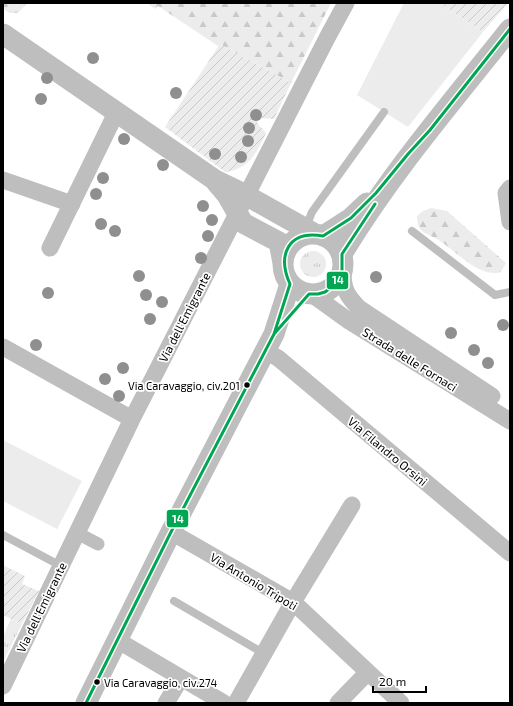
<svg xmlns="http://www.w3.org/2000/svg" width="513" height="706" viewBox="0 0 513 706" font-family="'Exo 2',sans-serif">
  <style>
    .grass { fill: url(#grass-tufts) }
    .forest { fill: url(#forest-firs) }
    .garden { fill: url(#garden-furrows) }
    .pitch { fill: #ececec }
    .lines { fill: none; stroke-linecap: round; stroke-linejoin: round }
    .service { stroke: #bebebe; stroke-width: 8 }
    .pedestrian { stroke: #bebebe; stroke-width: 13 }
    .minor { stroke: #bebebe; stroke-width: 17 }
    .tertiary { stroke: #bebebe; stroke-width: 21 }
    .bus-1-casing { stroke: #fff; stroke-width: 6 }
    .bus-1 { stroke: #00a651; stroke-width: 3 }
    .tree { fill: #8f8f8f }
    .bus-dot { fill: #000; stroke: #fff; stroke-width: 1.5 }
    .labels { text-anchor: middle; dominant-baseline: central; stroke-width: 3.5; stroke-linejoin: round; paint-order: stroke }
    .bus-label { font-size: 11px; fill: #000; stroke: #fff; text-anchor: end }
    .street-label { font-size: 12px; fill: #000; stroke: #fff }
    .line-badge { stroke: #fff; stroke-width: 1.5 }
    .badge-label { font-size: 11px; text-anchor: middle; font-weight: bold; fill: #fff }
  </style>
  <defs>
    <pattern id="grass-tufts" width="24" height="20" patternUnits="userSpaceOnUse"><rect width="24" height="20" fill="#ececec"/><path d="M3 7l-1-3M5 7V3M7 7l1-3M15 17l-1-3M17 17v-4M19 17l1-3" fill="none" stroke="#c9c9c9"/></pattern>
    <pattern id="forest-firs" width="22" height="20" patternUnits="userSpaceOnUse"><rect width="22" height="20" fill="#ececec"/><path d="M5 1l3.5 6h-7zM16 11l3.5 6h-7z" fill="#c9c9c9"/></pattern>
    <pattern id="garden-furrows" width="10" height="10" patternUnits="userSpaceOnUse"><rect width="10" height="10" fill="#ececec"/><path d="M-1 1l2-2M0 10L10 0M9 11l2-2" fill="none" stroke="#c9c9c9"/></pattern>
  </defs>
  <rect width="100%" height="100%" fill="#fff"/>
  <path class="grass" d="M300 264a13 13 0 1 1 26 0a13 13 0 1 1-26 0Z
    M11,619L22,624L3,662V637Z"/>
  <path class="forest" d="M3,3H27L18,13H10L3,9Z
    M147,3H331L291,83L220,44L218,46L158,6L155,9Z
    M431,208L447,211L506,263L501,272C478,278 458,252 440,241C435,237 427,235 422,231C418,227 417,221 417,216L423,211Z"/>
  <path class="garden" d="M438,3H508L483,32Z
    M220,44L291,83L274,119L260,118L257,123L266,133C258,152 247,170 225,172L165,127Z
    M3,565L25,576L22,584L39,591L22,624L3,615Z"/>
  <path class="pitch" d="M404,3H438L483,32L408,127L357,95Z
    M3,440L82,481L57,529L3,501Z"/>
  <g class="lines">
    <path class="service" d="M306,227L312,212L384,112
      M412,231L495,295L510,292
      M3,535L61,566
      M174,601L265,654"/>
    <path class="pedestrian" d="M77,533L98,544"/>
    <path class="minor" d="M3,180L72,204
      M510,188L506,193L510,222
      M50,248L116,113
      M343,272C343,289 347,296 359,308L492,396
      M313,295L349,321L510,421
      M3,347L132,419
      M265,351L278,358L510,553
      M171,532L293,602L401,703
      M117,640L224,703
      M3,686L132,419L327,38L346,3
      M166,703L181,678
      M236,703L293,602L352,505
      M338,703L368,672"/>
    <path class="tertiary" d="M3,34L215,180L242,193L315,234
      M216,182L227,195L243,223L279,242L283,263
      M283 264a30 30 0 1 1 60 0a30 30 0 1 1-60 0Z
      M323,236L351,218L367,203
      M342,254C390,174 452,102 510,29
      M86,703L171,532L274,334L290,284"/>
    <defs>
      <path id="bus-1" d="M274,334L309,294H318L325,292L336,284L342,270V254L375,204
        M86,703L171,532L274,334L290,284C277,255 288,230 323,236L351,218L376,193L408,154L430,130L510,29"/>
    </defs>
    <use href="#bus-1" class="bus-1-casing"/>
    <use href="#bus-1" class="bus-1"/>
  </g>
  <g class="tree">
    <circle cx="93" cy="58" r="6"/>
    <circle cx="47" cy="78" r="6"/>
    <circle cx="176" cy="93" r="6"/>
    <circle cx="41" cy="99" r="6"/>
    <circle cx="256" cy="115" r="6"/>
    <circle cx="249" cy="128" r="6"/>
    <circle cx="124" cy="139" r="6"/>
    <circle cx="248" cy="141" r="6"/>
    <circle cx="215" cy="154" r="6"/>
    <circle cx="241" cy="157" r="6"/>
    <circle cx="163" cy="165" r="6"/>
    <circle cx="103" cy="178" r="6"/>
    <circle cx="96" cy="194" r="6"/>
    <circle cx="203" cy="206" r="6"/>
    <circle cx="212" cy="220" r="6"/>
    <circle cx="101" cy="224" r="6"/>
    <circle cx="115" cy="231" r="6"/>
    <circle cx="208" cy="236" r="6"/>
    <circle cx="201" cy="258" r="6"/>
    <circle cx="139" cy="276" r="6"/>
    <circle cx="376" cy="277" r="6"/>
    <circle cx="48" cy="293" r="6"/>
    <circle cx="146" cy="295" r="6"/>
    <circle cx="162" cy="302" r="6"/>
    <circle cx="150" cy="319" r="6"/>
    <circle cx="503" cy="325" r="6"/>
    <circle cx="451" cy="333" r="6"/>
    <circle cx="36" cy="345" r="6"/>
    <circle cx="474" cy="350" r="6"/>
    <circle cx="488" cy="363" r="6"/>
    <circle cx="123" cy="368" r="6"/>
    <circle cx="105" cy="379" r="6"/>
    <circle cx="119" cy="396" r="6"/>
  </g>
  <g class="bus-dot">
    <circle cx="247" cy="385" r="3.5"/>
    <circle cx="97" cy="682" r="3.5"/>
  </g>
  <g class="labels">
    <g class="bus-label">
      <text x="240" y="385">Via Caravaggio, civ.201</text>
      <text x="104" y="682" text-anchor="start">Via Caravaggio, civ.274</text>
    </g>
    <g class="street-label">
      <text transform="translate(184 317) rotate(-63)">Via dell'Emigrante</text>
      <text transform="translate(410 359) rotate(32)">Strada delle Fornaci</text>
      <text transform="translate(388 451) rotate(40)">Via Filandro Orsini</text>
      <text transform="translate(254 581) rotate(31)">Via Antonio Tripoti</text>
      <text transform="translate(41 607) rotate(-64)">Via dell'Emigrante</text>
    </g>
  </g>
  <g class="line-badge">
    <rect x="326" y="271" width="23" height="19" rx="4" fill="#00a651"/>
    <rect x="166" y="509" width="23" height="19" rx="4" fill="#00a651"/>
  </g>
  <g class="badge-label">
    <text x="338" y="284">14</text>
    <text x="178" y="523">14</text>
  </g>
  <rect width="513" height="706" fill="none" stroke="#000000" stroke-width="8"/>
  <path d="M373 686v6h53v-6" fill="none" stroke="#000000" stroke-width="2"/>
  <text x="379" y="686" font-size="12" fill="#000000" stroke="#ffffff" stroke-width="3" paint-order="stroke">20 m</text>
</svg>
